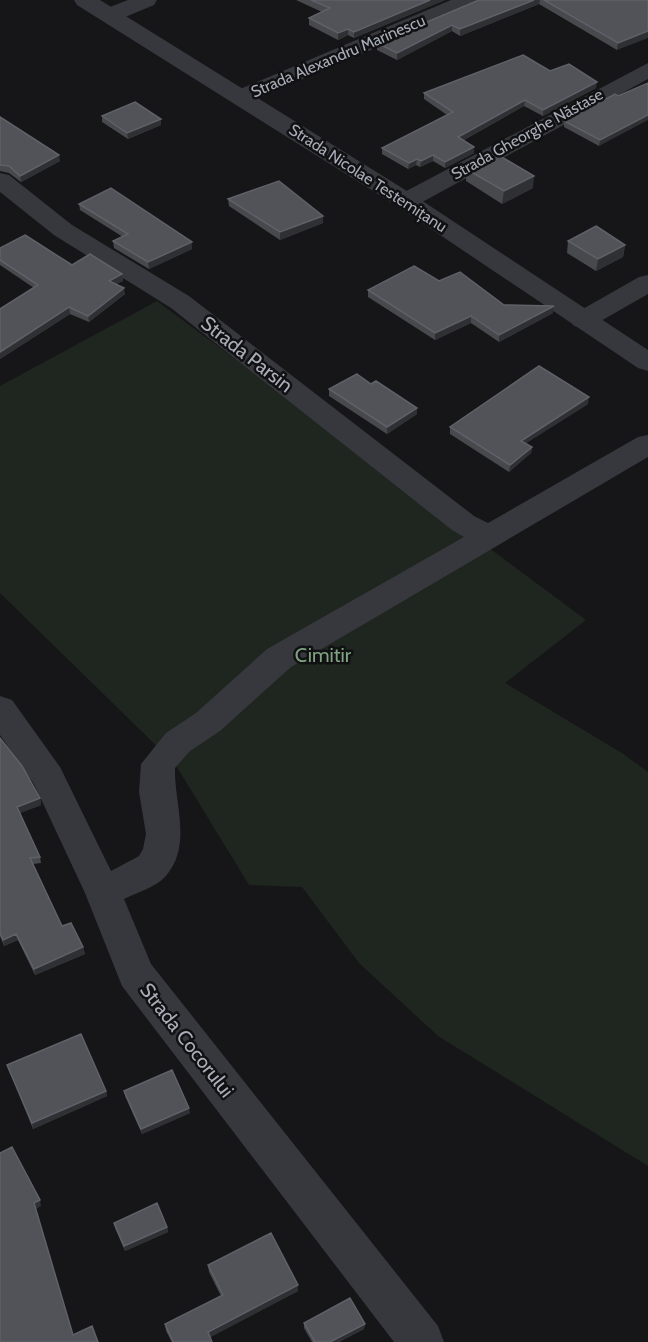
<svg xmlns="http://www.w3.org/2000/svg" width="648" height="1342" viewBox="0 0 648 1342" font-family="Cabin,sans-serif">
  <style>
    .green { fill: #1e261f }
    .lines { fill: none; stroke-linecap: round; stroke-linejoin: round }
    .minor { fill: #37383d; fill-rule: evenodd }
    .tertiary { fill: #37383d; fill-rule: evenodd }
    .wall { fill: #47494d }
    .shaded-wall { fill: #2f3033 }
    .building { fill: #525359; stroke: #5f6168; stroke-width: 1.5 }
    .labels { text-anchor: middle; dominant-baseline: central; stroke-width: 5; stroke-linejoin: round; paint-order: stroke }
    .far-street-label { font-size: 16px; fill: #a8adb8; stroke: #111113 }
    .street-label { font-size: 20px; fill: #a8adb8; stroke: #111113 }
    .park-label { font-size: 20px; fill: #7fa381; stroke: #111113 }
  </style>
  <rect width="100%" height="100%" fill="#161618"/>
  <path class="green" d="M157,301L586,620L505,683L622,753L648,772V1166L438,1036L359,963L302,887L249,885L175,764L0,593V386Z"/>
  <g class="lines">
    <path class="minor" d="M128,0H157L154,5L118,20H102L99,15L102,10Z
      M451,0H480L477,5L249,102H233L230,97L233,92Z
      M648,63V79L415,206L406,208L397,206L394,201L397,196Z
      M0,173L9,175L72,225L189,296L474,516L488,523L638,437L648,435V457L291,667L220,731L190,751L175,768C174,804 193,846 165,877C156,887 136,893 124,899L151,964L438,1326L444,1342H394L122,986L85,893L34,784L0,735V696L12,700L60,767L111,871L139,856L143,849L146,834L139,792L141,764L166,733L196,713L267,649L464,537L452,530L171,308L54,235L0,192Z
      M648,275V294L592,326L583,328L574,326L570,320L574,314L639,277Z"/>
    <path class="tertiary" d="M74,0H100L415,196L648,350V371L638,368L397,206L77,5Z"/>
  </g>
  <path class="wall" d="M296,0H445L354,38L348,35L338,40L309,25V18L322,12Z
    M479,0H648L617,50L539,4L460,36L452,31L397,60L377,50V43Z
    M550,71L596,88L543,116L524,106L464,140L474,153L445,168L433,161L420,167L416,165L408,169L382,154V148L447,115L424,99V93Z
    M618,96L599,146L564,127V121Z
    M102,116L161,119V125L128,139L102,122Z
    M0,117L60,161L21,182L9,173L0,171Z
    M466,169L533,188L502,204L466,181Z
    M228,199L323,223L280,240L229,206Z
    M79,204L192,249L149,269L114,248L113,241L123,237L80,210Z
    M568,241L625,245L623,257L596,271L567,253Z
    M0,248L72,265L122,274L123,281L116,284L125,294L89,322L70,314L0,359V309L34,288L0,265Z
    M439,281L504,305L553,313L499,342L471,323L435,340L368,297V290Z
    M371,384L417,414L387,434L329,396V389Z
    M588,404L526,443L532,447L531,453L509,472L450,434V427Z
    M0,738L40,798L41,805L20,813L40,857L41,863L33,864L62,926L83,947L85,954L35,975L18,940L4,946L0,936Z
    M7,1065L106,1091L107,1096L33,1129Z
    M124,1091L190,1113L142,1134L125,1096Z
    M114,1223L167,1227L168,1232L125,1251L115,1228Z
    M208,1265L298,1285V1291L210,1337L212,1342H172L166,1331L165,1324L221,1296L209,1272Z
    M304,1323L365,1324L364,1329L339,1342H312L304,1328Z"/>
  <path class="shaded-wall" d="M430,0H445L354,38V32Z
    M534,0H540L539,4L460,36V29Z
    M452,25V31L397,60V53Z
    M348,29V35L338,40V33Z
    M648,31V38L617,50L618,43Z
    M597,82L596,88L543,116V110Z
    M525,100L524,106L458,143V137Z
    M648,115V120L599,146L600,140Z
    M161,119V125L128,139L127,133Z
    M474,147V153L445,168V162Z
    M59,155L60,161L21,182L20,176Z
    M433,155V161L420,167L421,161Z
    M417,159L416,165L408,169L409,163Z
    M534,176L533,188L502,204L504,191Z
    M323,216V223L280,240V232Z
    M192,242V249L149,269L148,262Z
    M625,245L623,257L596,271L598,259Z
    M122,274L123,281L109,287V281Z
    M124,288L125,294L89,322L88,316Z
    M554,306L553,313L499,342V335Z
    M69,307L70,314L0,359V352Z
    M471,316V323L435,340V333Z
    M589,397L588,404L520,447L521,441Z
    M417,408V414L387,434V427Z
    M532,447L531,453L509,472L510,465Z
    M40,798L41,805L18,814L17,807Z
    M16,934L18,940L4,946L3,940Z
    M83,947L85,954L35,975L34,969Z
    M106,1091L107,1096L33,1129L32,1123Z
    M189,1108L190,1113L142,1134L141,1129Z
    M40,1200L41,1206L36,1209L34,1203Z
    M167,1227L168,1232L125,1251L124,1246Z
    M298,1285V1291L209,1338L208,1332Z
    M365,1324L364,1329L339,1342H330Z"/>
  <path class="building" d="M311,0H430L354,32L348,29L338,33L309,18L330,8Z
    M479,0H534L460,29L452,25L397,53L377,43Z
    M544,0H648V31L618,43Z
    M523,55L550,71L569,64L597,82L543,110L525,100L458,137L474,147L445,162L433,155L421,161L417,159L409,163L382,148L453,112L424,93Z
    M648,83V115L600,140L564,121L615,94L618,96Z
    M135,102L161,119L127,133L102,116Z
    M0,117L59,155L20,176L9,166L0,165Z
    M495,153L534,176L504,191L466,169Z
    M279,181L323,216L280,232L228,199Z
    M111,188L192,242L148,262L113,241L128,234L79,204Z
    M596,226L625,245L598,259L568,241Z
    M25,235L72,265L90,254L122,274L109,281L124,288L88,316L69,307L0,352V309L38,285L0,260V248Z
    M414,266L439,281L460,272L504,305L554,306L499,335L471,316L435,333L368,290Z
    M539,366L589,397L521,441L532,447L510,465L450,427Z
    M357,374L371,384L376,381L417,408L387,427L329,389Z
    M0,738L22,766L40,798L17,807L40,857L30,858L62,926L71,923L83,947L34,969L16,934L3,940L0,933Z
    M81,1034L106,1091L32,1123L7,1065Z
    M172,1070L189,1108L141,1129L124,1091Z
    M12,1147L40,1200L34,1203L73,1335L92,1326L98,1342H0V1153Z
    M157,1203L167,1227L124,1246L114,1223Z
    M271,1233L298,1285L208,1332L212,1342H173L165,1324L223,1295L208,1265Z
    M350,1298L365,1324L330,1342H315L304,1323Z"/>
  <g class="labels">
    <g class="far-street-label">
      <text transform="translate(338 56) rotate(-23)">Strada Alexandru Marinescu</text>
      <text transform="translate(527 134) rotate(-29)">Strada Gheorghe Năstase</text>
      <text transform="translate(368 178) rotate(33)">Strada Nicolae Testemițanu</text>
    </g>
    <g class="street-label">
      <text transform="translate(247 354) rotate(38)">Strada Parsin</text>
      <text transform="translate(187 1040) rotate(52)">Strada Cocorului</text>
    </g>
    <g class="park-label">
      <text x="323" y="655">Cimitir</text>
    </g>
  </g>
</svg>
